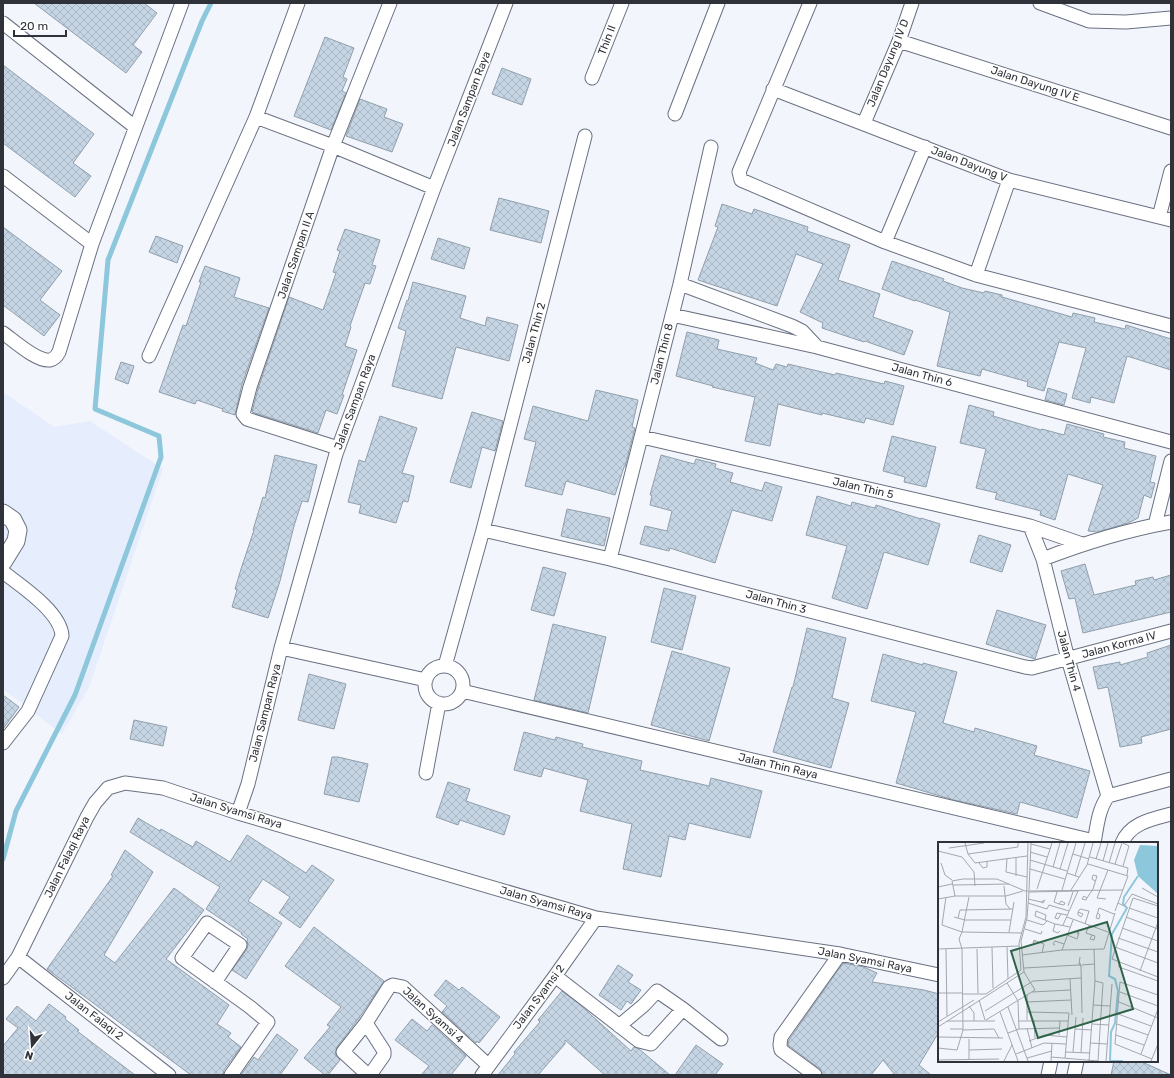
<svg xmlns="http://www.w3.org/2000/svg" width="1174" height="1078" viewBox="0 0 1174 1078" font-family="Rubik,sans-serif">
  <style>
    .built { fill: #e6edfc }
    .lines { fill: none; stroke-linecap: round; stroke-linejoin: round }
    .stream { stroke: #8dc7dc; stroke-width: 5 }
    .building { fill: url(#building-cross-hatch); stroke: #909fac }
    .minor-casing { stroke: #697180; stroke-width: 15 }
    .tertiary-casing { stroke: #697180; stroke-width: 19 }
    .minor { stroke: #fff; stroke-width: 13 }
    .tertiary { stroke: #fff; stroke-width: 17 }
    .labels { text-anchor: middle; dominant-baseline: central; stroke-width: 3; stroke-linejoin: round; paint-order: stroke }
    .street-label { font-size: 11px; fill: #2f3239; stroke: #fff }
    .inset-river { fill: none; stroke: #8dc7dc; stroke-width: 2 }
    .inset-road { fill: none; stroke: #a4a7ae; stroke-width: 1 }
    .view { fill: #2f6348; fill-opacity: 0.15; stroke: #2f6348; stroke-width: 2 }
    .inset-edge { fill: none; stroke: #2f3239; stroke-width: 2 }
  </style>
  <defs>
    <pattern id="building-cross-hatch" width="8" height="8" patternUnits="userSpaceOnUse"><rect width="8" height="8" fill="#c5d5e3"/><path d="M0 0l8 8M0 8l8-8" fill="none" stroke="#aab7c4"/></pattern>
  </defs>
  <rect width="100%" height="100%" fill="#f2f5fc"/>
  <path class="built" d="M3,392L54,427L90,421L163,469L89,687L62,734L3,689Z"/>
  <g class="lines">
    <path class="stream" d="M3,859L16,811L75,695L161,457L159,436L95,409L108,260L202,21L211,3"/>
  </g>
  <path class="building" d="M34,3H144L157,13L133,45L142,52L126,73Z
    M325,37L354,48L343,77L347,79L342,91L346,93L331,130L294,116Z
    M3,65L94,134L73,163L91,176L75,197L3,143Z
    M502,68L531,79L522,105L492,94Z
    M360,99L387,109L384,117L403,124L392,152L346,136Z
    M499,198L549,211L541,243L490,230Z
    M722,204L752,214L754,209L808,227L807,231L850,245L838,280L880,294L873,317L913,331L904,355L865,341L864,342L822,328L823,323L800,312L823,264L796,254L777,306L698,280L718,227L715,226Z
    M3,227L62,271L40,300L60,315L44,336L3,305Z
    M345,229L380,240L372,265L376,266L370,284L365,283L350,326L351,327L345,346L357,350L342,395H344L337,414L326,410L318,433L252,412L258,389L289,297L323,310L336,273L333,272L340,251L337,250Z
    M156,236L183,246L177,263L149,252Z
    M438,238L470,248L464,269L431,259Z
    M892,261L944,279L943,281L962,288L984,293L985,291L1002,295V297L1072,317L1073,313L1095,318L1094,322L1125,329L1126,325L1171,339V370L1127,356L1114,403L1091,397L1090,403L1072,398L1086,348L1059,342L1044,391L1027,386L1028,382L982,369L980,376L937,366L950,312L915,300V301L882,289Z
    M205,266L240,278L234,297L269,308L242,384L235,415L222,411L223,409L197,400L195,404L159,392L183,325L186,326L201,282H199Z
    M413,282L466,296L460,318L485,326L487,317L518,325L509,361L456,347L442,399L392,386L406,331L398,328L407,300L408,301Z
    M687,332L719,340L717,349L757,358L755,363L773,370L776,364L787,367L788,364L835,375L836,373L884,384L885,381L904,386L893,425L866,418L864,423L822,413V415L778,404L770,446L745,441L755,397L712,387L713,386L676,376Z
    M121,362L134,366L128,384L115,379Z
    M1048,388L1067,394L1064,405L1045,400Z
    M596,390L638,400L632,427L635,428L625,467H624L615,495L566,481L562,495L525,486L536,442L524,439L533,406L588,421Z
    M969,405L994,412L993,416L1041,430L1042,429L1064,435L1067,424L1104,434L1103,437L1125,442L1124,448L1156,456L1150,482L1155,483L1151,498L1144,495L1138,518L1128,523L1098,532L1088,531L1103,485L1068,474L1055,520L1040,515L1041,511L995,499L997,493L976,488L986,449L960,443Z
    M472,412L503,421L495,451L482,447L471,488L450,482Z
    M380,416L417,428L402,473L414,476L408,502L403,501L396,523L359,513L361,505L348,502L359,460L365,462Z
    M892,436L936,447L926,487L904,482L905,477L883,471Z
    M275,455L317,465L308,502L302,501L294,526L280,581L268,618L232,607L237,590L235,589L241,569L254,530H253L263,497L265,498Z
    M661,455L694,464L696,459L716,464L715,468L733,473L730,482L762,491L765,482L782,487L772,521L732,510L715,563L670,548L669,551L640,544L645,526L667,531L672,511L650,505L652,495H650Z
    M817,496L851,506L852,502L875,508L876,505L921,519V518L940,524L928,565L884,552L867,609L832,598L847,546L806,535Z
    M567,509L610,518L604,546L561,536Z
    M979,535L1011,545L1002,572L970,562Z
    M1085,564L1094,595L1136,585L1135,581L1153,577L1154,580L1171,575V612L1083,633L1075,598L1069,599L1061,571Z
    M543,567L566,573L554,616L531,610Z
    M664,588L696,596L682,650L651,642Z
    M997,610L1046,625L1035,659L986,644Z
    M553,624L606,637L588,713L534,700Z
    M807,628L846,638L832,698L849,703L831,768L773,752L792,687H793Z
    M1171,645V729L1141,737L1142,743L1120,747L1108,687L1098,689L1093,667L1120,662V665L1148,657L1147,653Z
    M672,651L730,668L709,741L651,725Z
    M883,654L923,665V663L957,672L943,723L974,732L975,728L1037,746L1034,755L1090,771L1077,818L1020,802L1017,814L954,800L896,783L916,712L871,701Z
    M309,674L346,684L334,729L298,720Z
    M3,695L19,707L3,729Z
    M134,720L167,727L163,746L130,739Z
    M524,732L555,740L556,737L583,744L582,747L642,761L640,770L709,786L711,778L762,791L750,838L689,823L685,840L669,836L661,877L623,869L632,824L580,811L588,780L544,768L541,777L514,770Z
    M332,757H338L368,764L359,802L324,794Z
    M448,782L470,789L466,801L510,816L504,835L460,820L458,825L436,817Z
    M138,818L160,831L161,829L193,847L196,841L230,862L247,835L306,873L312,865L334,880L300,928L279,913L290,897L263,879L248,901L282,923L246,979L232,970L247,949L248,945L247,941L248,939L241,934L242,933L206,909L220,887L130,832Z
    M125,850L153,872L104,955L115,963L174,888L204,910L166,959L229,1005L217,1024L231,1033L228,1037L241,1047L224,1070L223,1075H191L47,969L113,876L111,875Z
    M314,927L384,981L359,1018L337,1047L335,1054L340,1060L328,1075H325L304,1058L330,1027L327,1025L341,1007L285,966Z
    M843,963L864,967L877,973L872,982L924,990L939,994V1032L919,1065L931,1075H895L883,1060L871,1075H823L820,1069L788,1045L789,1040Z
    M618,965L633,975L628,982L641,990L631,1004L627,1001L621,1010L599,995Z
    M446,980L459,990L462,987L500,1017L479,1043L477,1041L476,1043L442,1012L447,1006L434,995Z
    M562,991L579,1004L631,1051L634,1047L639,1049L670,1075H605L565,1040V1044L538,1075H498L515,1054L514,1052L540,1022L538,1020Z
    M49,1004L66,1017L65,1019L79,1030L77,1031L135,1075H3V1046L18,1028L6,1019L17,1006L36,1021Z
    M412,1019L427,1031L432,1025L466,1056L451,1075H421L429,1066L395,1040Z
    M277,1034L298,1050L280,1075H241L254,1057L258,1060Z
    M696,1045L723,1064L715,1075H675Z
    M1114,1061H1140L1171,1075H1111Z"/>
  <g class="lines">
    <defs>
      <path id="minor" d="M810,3L739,172L741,180L885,242L976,275L1171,326
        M1040,3L1089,21L1126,22L1171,18
        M3,23L135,127
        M899,41L1171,128
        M592,78L622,3
        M773,89L1009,180L1171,220
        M675,114L718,3
        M256,117L333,146L434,188
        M864,123L899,41L912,3
        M3,176L92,244
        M1159,217L1171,171
        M885,242L925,147
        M976,275L1009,180
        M680,284L792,326L802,331L817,347
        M672,315L817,347L1171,442
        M3,333C13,340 37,362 50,360C54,359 57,356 59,352L92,244L182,3
        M149,356L256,117L298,3
        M642,437L1030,526L1082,544
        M338,448L247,419L243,414L250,387L333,146L390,3
        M1155,525L1171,461
        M1030,526L1043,559L1068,659L1108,796
        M483,530L610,559L1025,667L1032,668L1171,631
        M610,559L680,284L711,147
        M1043,559C1084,543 1127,530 1171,522
        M3,572C21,586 61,612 62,636L28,711L3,743
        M281,648L426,680
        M445,666L483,530L585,136
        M425 685a19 19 0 1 1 38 0a19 19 0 1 1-38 0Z
        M462,691L1094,841
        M426,773L439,703
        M1108,796L1171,779
        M238,813L248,784L281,648L336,454L434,188L506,3
        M1094,843C1097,827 1098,810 1108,796
        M1122,843C1130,823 1152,819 1171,814
        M18,957L169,1075
        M555,976L639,1041L651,1044L683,1009L657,991L644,1005L619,1026
        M3,978L18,957L87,817L95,803L108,788L125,783L163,788L238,813L596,918L840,954L939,975
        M215,982L240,945L207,923L182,958L250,1007L268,1022L231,1075
        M683,1009L721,1039
        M366,1023L384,1051V1055L370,1075H368L343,1052L366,1023L389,987L393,985L403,987L488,1065
        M482,1075L555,976L596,918
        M815,1075L781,1050L780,1045L781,1037L840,954
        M1048,1075L1051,1061
        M1074,1075L1077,1061"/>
      <path id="tertiary" d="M3,513L13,520L18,530L16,541L3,562"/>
    </defs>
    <use href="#minor" class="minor-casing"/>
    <use href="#tertiary" class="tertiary-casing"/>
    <use href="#minor" class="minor"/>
    <use href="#tertiary" class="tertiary"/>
  </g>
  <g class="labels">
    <g class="street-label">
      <text transform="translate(607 40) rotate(-69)">Thin II</text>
      <text transform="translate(888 63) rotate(-68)">Jalan Dayung IV D</text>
      <text transform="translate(1035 84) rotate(18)">Jalan Dayung IV E</text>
      <text transform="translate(469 99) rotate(-69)">Jalan Sampan Raya</text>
      <text transform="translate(969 164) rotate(21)">Jalan Dayung V</text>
      <text transform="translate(296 255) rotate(-71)">Jalan Sampan II A</text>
      <text transform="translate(534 333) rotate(-75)">Jalan Thin 2</text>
      <text transform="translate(662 354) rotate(-76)">Jalan Thin 8</text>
      <text transform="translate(922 375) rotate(15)">Jalan Thin 6</text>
      <text transform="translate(355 402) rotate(-70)">Jalan Sampan Raya</text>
      <text transform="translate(863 488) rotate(13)">Jalan Thin 5</text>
      <text transform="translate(776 602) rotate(15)">Jalan Thin 3</text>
      <text transform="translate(1119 645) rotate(-15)">Jalan Korma IV</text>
      <text transform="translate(1069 661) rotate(75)">Jalan Thin 4</text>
      <text transform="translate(265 713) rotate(-76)">Jalan Sampan Raya</text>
      <text transform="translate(778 766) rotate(13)">Jalan Thin Raya</text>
      <text transform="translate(236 811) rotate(17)">Jalan Syamsi Raya</text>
      <text transform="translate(67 857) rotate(-64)">Jalan Falaqi Raya</text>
      <text transform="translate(546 903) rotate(16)">Jalan Syamsi Raya</text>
      <text transform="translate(865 960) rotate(11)">Jalan Syamsi Raya</text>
      <text transform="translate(539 997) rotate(-53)">Jalan Syamsi 2</text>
      <text transform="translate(433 1015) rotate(42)">Jalan Syamsi 4</text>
      <text transform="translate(94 1016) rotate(38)">Jalan Falaqi 2</text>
    </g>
  </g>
  <g transform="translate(938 842)">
    <rect width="220" height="220" fill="#f2f5fc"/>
    <path d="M202,3L220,4V52L200,34L196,18Z" fill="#8dc7dc"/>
    <path class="inset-river" d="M185,219H172L173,190L177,181L180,149L177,137L171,134L174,92L189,66L185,62L186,55L200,34"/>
    <path class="inset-road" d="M27,1L30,12L80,5V1M185,1L191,4L185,24M93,2L112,7M11,6L46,1M0,9L24,15L36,30L37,44M92,10L109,15M30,12L37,21L89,14M135,12L151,17M152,15L190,26L189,33M69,17L68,30L89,35M158,17L163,1M92,18L129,29M165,19L170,1M3,21L7,33L14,38M41,21L45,26L49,25V19M171,21L177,1M150,22L190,34L177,69M177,22L184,1M115,25L122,1M92,27L127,37M122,27L130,1M129,31L141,35M78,34V15M137,34L147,1M15,43L71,42M66,44L68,62L72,67M0,45L14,42M204,46L220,55M99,47L114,1M91,48L93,1M124,48L138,1M133,48L149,23L155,1M90,50L141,49M119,50L116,60L121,62L126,63L127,61L123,59L121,62M17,54L14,39L25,37H59L87,49L185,48M8,55L4,83L24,90L21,97L24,107L25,188L19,208M31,55L24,90L84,91M149,56L148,58L144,57L146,54L149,56L155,47L159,34L155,33L154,37L157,39M0,57L17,54H68L85,49M90,57L103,60L105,61L107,58L103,60M168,57L159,56L170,28M90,61L109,67L111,63L131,69M180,61L186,64L194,52L220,62M130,64L135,50M220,64L195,56L174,117L220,135M191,66L220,76M140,70L145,72L143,75L140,73V70L142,67L151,69L147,82M160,71L162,73L161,77L158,76L161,66L176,72M123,72L120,77L117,76L119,71L129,73M16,75L27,78H73M129,75L170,90M188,75L220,87M20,76L22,68L75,67M89,78L105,83L109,79M107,78L108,73L98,69L97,74L117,82L132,85M117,82L115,89L120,91L122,89M125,83L140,49M151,83L148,91L157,94L156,98L152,97L154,93M184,86L220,99M87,87L103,92L104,89M71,90L76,60M129,93L139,97L141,91L139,89L140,93M180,96L220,110M98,99L95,101L96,98L98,99L106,102L104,111M117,103L115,102L117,99L126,102M54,105L55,146M69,105L70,137M177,105L220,121M0,107L81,104M8,107L9,174M39,107L40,151M124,108L135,78M84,113L124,108L166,107L177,71M142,115L141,123L143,124L142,121M181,121V125L220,139M144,123L156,122M143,124L144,171M86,126L141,123M202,129L220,80M86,130L83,99L89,76L91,50M86,130L97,148M132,137L134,173M157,139L165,141L160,219M69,141L80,159L81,187M94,150L132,148M182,150L220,164M0,151H24M24,152H48L83,128L81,101L88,75L90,1M89,153V170M41,158L47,178M89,160L133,158M181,160L220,176M155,163L172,164M31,164L36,171V179M70,165L90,219M47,169L95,139L143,136M62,170L80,219M180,172L213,184M48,178L97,148M89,178V170L131,171L127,216M96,178L97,196M9,179H57M81,179H130M0,180L36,158M154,182L171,183M179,182L210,193M0,185L86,130M89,186L94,206M12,187H25M137,187L154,188M25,188L56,187L61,196M70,191L81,187L121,186M121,193L122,179M178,193L206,203M0,195L65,196M31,197V218M91,199L107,193L129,195M152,201L169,202M0,206L19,208M31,208L64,207M127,210L152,211M135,210L138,175M143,211L145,176M78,212L106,201L128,202M203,212L220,167M113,215L160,219M89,216L114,209M214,217L177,202L182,140L220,153M0,218L61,217M66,219L74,203M113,219L114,201M151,219L157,139L156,107M168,219L174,142M213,219L220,202"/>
    <path class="view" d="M169,80L195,167L100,196L73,109Z"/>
    <rect width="220" height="220" class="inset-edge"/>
  </g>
  <rect width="1174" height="1078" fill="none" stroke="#2f3239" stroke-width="8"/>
  <g transform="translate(32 1046) rotate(197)" stroke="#ffffff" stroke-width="3" paint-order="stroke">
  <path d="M0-3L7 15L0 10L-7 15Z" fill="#2f3239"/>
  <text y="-6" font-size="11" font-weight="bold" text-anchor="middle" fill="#2f3239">N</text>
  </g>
  <path d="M14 30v6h52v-6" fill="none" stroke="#2f3239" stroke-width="2"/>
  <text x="20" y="30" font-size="12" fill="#2f3239" stroke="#ffffff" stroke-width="3" paint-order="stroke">20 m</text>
</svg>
